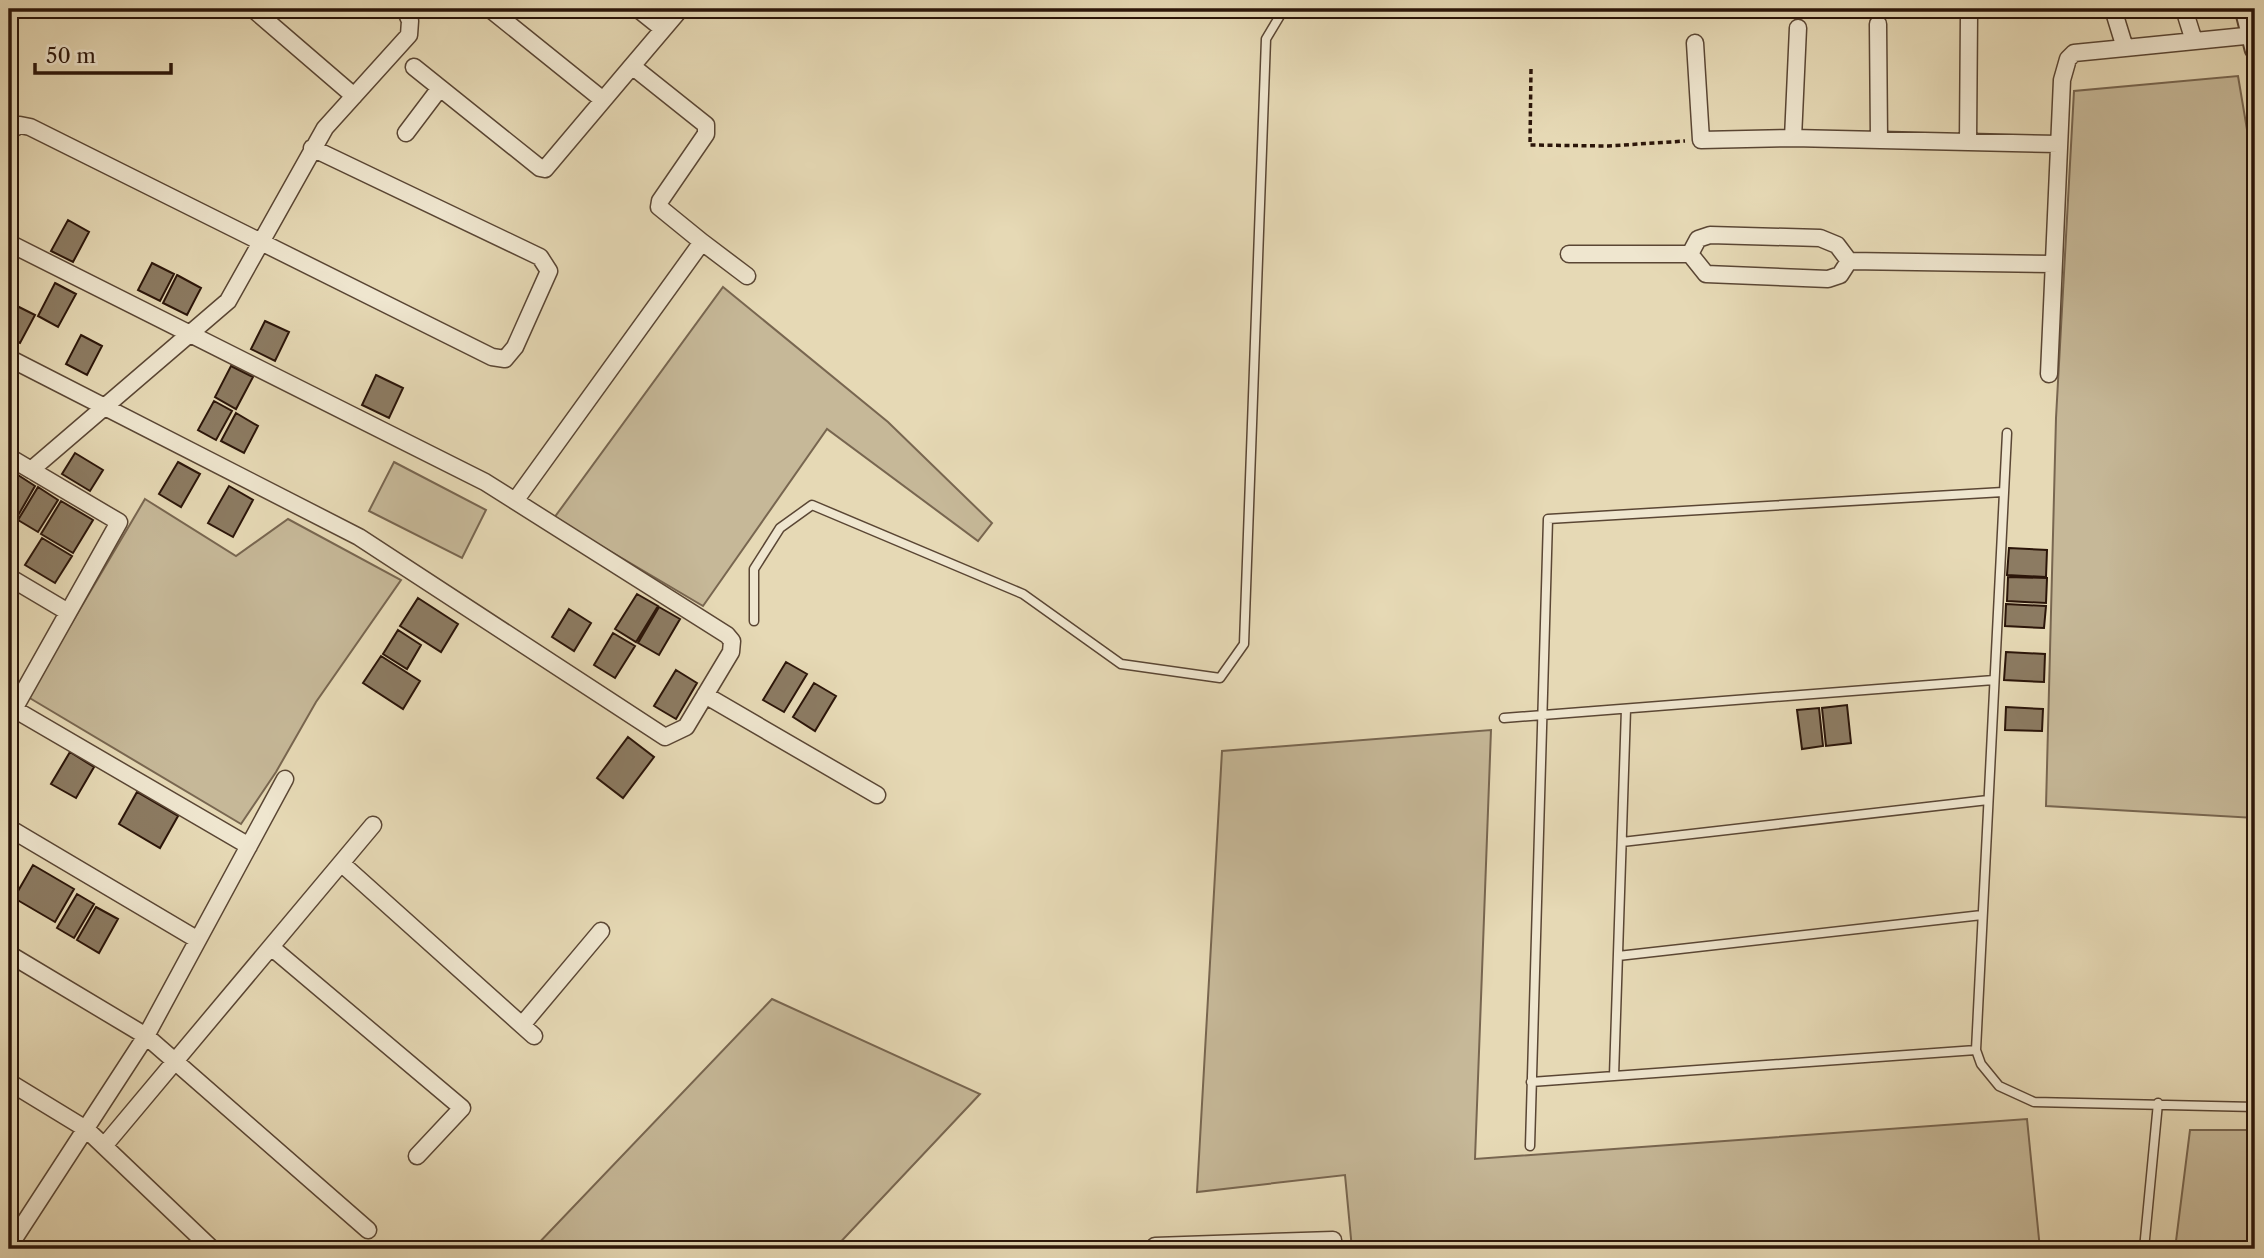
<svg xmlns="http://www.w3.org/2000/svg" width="2264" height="1258" viewBox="0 0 2264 1258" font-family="'Libre Caslon Text',serif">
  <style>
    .green { fill: #c6b898; stroke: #786650; stroke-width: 2 }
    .building { fill: #8c7b62; stroke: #2b1509; stroke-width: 2 }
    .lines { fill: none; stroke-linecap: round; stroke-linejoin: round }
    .service-casing { stroke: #5a4634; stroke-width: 11 }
    .minor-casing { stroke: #5a4634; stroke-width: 19 }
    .tertiary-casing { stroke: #5a4634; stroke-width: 23 }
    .path { stroke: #2b1509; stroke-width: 3.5; stroke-dasharray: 5 3.5; stroke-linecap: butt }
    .service { stroke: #efe6cf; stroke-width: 8 }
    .minor { stroke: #efe6cf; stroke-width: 16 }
    .tertiary { stroke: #efe6cf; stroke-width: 19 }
  </style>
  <rect width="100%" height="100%" fill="#e6d9b5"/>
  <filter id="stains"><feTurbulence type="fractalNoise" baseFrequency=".00286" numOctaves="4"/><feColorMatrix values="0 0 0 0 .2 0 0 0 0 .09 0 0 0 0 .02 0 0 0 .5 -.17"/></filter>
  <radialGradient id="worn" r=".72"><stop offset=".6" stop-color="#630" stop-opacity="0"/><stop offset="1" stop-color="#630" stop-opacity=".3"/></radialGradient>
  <path class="green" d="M2238,76L2255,177V818L2046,806L2056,418L2074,91Z
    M723,287L888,422L992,523L978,541L827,429L703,606L554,518Z
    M394,462L486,510L462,558L369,511Z
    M145,499L236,556L288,519L401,580L316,702L276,772L241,824L28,697Z
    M1491,730L1475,1159L2027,1119L2040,1249H1352L1345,1175L1197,1192L1222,751Z
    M772,999L980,1094L834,1249H533Z
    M2190,1130H2255V1249H2175Z"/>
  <path class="building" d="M68,220L89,232L73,262L51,251Z
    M152,263L174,274L160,301L138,290Z
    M177,275L201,288L187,315L163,303Z
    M55,283L76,294L58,327L38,316Z
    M15,305L35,315L20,343L9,338V316Z
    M265,321L289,332L275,361L251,349Z
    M81,335L102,346L87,375L66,364Z
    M231,366L253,377L236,409L215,397Z
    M376,375L403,388L389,418L362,405Z
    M214,401L232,411L216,440L198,430Z
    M236,413L258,426L244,453L221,441Z
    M75,453L103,470L90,491L62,474Z
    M178,462L200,474L181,507L159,494Z
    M9,468L17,473L9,486Z
    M18,475L35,486L16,519L9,515V491Z
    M229,486L253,500L233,537L208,523Z
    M38,487L58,500L38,532L18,520Z
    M61,501L93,520L73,553L41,534Z
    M42,538L72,556L55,583L25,565Z
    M2009,548L2047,550L2046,577L2007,575Z
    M2008,577L2047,578L2046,603L2007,601Z
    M637,594L658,606L636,642L615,629Z
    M418,598L458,624L441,652L400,626Z
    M2006,604L2046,606L2044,628L2005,626Z
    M659,607L680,619L659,655L638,643Z
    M569,609L591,623L574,651L552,637Z
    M398,630L421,645L407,669L383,654Z
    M613,633L635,646L615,678L594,665Z
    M2006,652L2045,654L2044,682L2004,680Z
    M381,656L420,681L403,709L363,683Z
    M786,662L807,674L784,712L763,700Z
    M676,670L697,683L676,719L654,706Z
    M814,683L836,696L815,731L793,717Z
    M1847,705L1851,743L1826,746L1822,708Z
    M2006,707L2043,709L2042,731L2005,730Z
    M1819,708L1823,746L1802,749L1797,710Z
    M628,737L654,757L623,798L597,778Z
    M70,752L94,767L76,798L51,784Z
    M137,792L178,816L160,848L119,824Z
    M33,865L74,889L55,922L14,898Z
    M77,894L94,904L74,938L57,928Z
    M96,907L118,919L99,953L77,940Z"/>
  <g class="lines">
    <defs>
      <path id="service" d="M2007,433L1976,1050L1981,1064L1999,1086L2034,1102L2255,1107
        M754,621V569L780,528L812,505L1023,594L1121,664L1220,678L1244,644L1266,39L1284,9
        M1504,718L1994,680
        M1622,842L1988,800
        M1618,956L1982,915
        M1614,1076L1626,709
        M1531,1082L1976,1050
        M1530,1146L1548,519L2003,492
        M2144,1249L2158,1103"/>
      <path id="minor" d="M253,9L354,96
        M490,9L603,100
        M638,9L663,29
        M2113,9L2125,48L2255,35
        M2184,9L2194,41
        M1878,24L1879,140
        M1695,43L1701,140L1793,138L2058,144
        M414,67L540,168L545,169L632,66
        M9,131L20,125L30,127L492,357L505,359L515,347L549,271L540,257L312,148
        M406,133L440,88
        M1793,138L1798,28
        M1968,142L1969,14
        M702,242L747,276
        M9,243L485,482L727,635L732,641L731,652L686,727L665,737L359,537L9,358
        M1569,254H1690L1698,239L1710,235L1820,238L1837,245L1849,261L2053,264
        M1690,254L1706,274L1828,279L1840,275L1849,261
        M2049,374L2062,80L2068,59L2074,53L2125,48
        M9,457L119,522L14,709L249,846
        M31,470L228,301L325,128L409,35L410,21L405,9
        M515,501L702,242L659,207L660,201L706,134V125L632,66L677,13
        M9,577L68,612
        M705,695L877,795
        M9,828L198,940
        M341,863L534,1036
        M271,947L462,1108L417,1156
        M9,954L146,1036L368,1230
        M522,1025L601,931
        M9,1082L86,1129L212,1249
        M104,1146L373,825
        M1155,1246L1333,1240V1249
        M19,1249L12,1242L146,1036L285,779"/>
      <path id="tertiary" d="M2245,9L2255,49"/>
    </defs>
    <use href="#service" class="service-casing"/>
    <use href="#minor" class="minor-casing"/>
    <use href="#tertiary" class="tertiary-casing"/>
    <path class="path" d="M1531,69L1530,145L1608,146L1685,141"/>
    <use href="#service" class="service"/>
    <use href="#minor" class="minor"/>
    <use href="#tertiary" class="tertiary"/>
  </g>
  <rect width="2264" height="1258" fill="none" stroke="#e6d9b5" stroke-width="35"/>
  <rect x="10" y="10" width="2243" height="1237" fill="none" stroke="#2b1509" stroke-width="3.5"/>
  <rect x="18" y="18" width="2229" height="1223" fill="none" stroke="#2b1509" stroke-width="2"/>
  <path d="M35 63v10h136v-10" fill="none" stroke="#2b1509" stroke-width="3.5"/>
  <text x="46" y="63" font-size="21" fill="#2b1509" stroke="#efe6cf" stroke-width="5" paint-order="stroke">50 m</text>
  <rect width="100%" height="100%" filter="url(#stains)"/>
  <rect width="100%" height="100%" fill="url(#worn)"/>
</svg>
